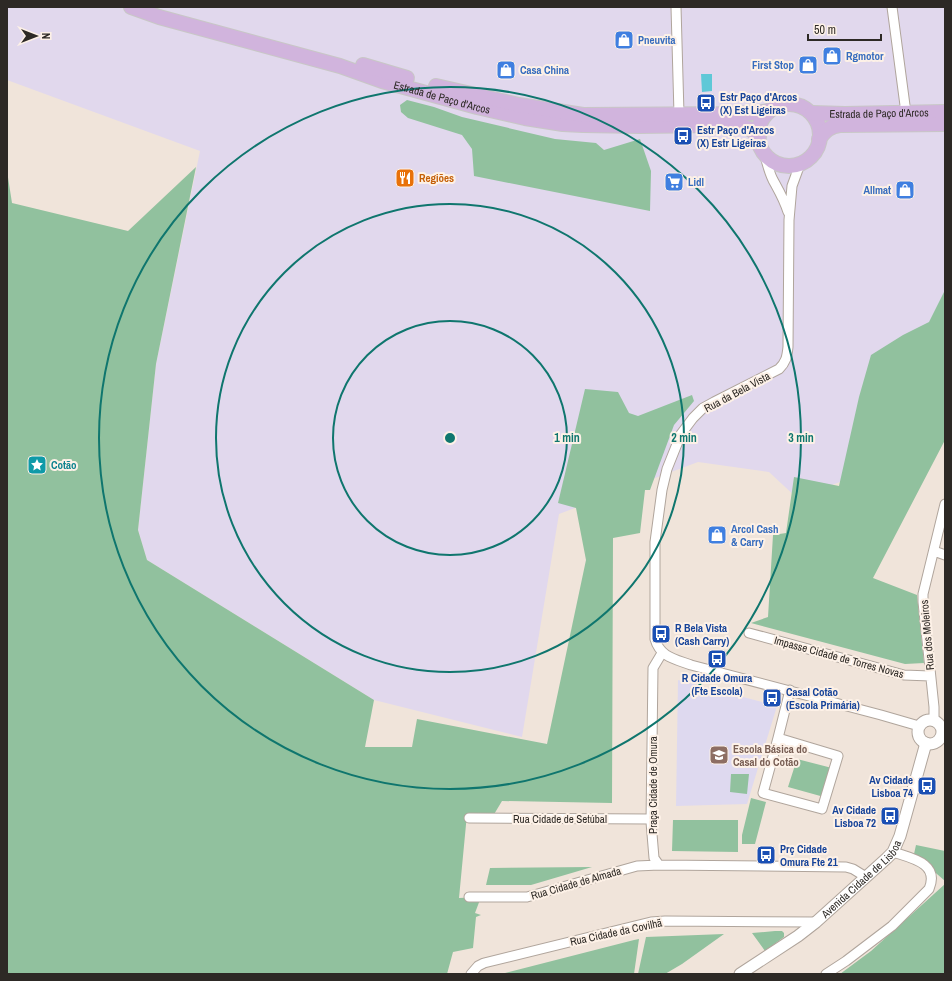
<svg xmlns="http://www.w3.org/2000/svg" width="952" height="981" viewBox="0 0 952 981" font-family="'Archivo Narrow',sans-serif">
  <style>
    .industrial { fill: #e1d8ed }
    .education { fill: #ded9ef }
    .green { fill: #91c19e }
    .water { fill: #5fc8d7 }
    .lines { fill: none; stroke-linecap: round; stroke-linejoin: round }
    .minor-casing { stroke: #b0a59c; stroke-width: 11 }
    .tertiary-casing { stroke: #b0a59c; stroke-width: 13 }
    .primary-casing { stroke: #c8c7c6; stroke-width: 16 }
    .minor { stroke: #fff; stroke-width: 9 }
    .tertiary { stroke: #fff; stroke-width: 11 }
    .primary { stroke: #d1b4dd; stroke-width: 14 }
    .ring { fill: none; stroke: #0f766e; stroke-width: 2 }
    .labels { text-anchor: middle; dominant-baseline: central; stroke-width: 4; stroke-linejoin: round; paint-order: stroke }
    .shop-label { font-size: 11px; font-weight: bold; fill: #366cbe; stroke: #fdf1e7; text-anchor: start }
    .street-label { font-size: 11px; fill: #2d2925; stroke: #fdf1e7 }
    .transit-label { font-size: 11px; font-weight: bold; fill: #164399; stroke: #fdf1e7; text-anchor: start }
    .food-label { font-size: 11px; font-weight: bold; fill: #c56008; stroke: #fdf1e7; text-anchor: start }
    .culture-label { font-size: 11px; font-weight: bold; fill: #0d838f; stroke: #fdf1e7; text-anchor: start }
    .education-label { font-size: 11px; font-weight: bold; fill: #785e54; stroke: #fdf1e7; text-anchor: start }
    .centre { fill: #0f766e; stroke: #fdf1e7; stroke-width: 2 }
    .ring-label { font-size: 12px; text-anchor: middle; font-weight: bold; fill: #0f766e; stroke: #fdf1e7; stroke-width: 4; stroke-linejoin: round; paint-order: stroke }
  </style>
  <rect width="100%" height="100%" fill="#f0e4da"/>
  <path class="industrial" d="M7,7H945V339L872,470L797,498L769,472L698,462L559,514L522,737L374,700L147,560L138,530L156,364L200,151L7,80Z"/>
  <path class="education" d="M678,680L777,706L747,804L676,806Z"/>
  <path class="green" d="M407,100L434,107L462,117L555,139L596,143L604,150L640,139L651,171L650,211L474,176L472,149L462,135L408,118L401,112L400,105Z
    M196,167L156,364L138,530L147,560L374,700L365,747H412L417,719L547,744L586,560L576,508L558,503L585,389L618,392L629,413L638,416L692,395L694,401L674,425L650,490H645L640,533L613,538L612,803L502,801L493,816L467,814L459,898L481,897L475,913L481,915L476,917L473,948L453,952L447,974H7V171L12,203L128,231Z
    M945,290V440L873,578L917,595L924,663L905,664L751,623L768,617L773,535L786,533L794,477L839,486L859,397L871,355L903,335L929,322Z
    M797,759L832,768L824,797L788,787Z
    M731,774H749L747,794L730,792Z
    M751,798L766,802L755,844H742V835Z
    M673,820H738V852L672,851Z
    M916,845L945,851V881L914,854Z
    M592,867L531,885H486L490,868Z
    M945,884V974H840L871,951Z
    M775,931H782L784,933V937L765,951L752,933Z
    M724,934L682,964L665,974H638L646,937Z
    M639,939L634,974H501L634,940Z"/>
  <path class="water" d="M701,74H712V91L702,92Z"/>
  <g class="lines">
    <defs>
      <path id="minor" d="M676,7L679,114
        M892,7L906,113
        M763,148C766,159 768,170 773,180C779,191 784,199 788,212
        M800,164L792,186L789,220L788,347C787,357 786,362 779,369L714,402L703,408L693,418L681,434L667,469L662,490L655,542V639C660,657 675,659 691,665L881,715L919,726
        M934,551L945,555
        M749,633L904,675L930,676
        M662,653L653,668L651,822L654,858L659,865L846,867L853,869L866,877
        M934,720V707L923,602V594L945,504
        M778,738L838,756L822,809L763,793L778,738L790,690
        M469,818L651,819
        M469,897H527L637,866L659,865
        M471,974L478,966L484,963L651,922L665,921L816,922
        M826,974L846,961L892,926L929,889C940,863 911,858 893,852"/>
      <g id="tertiary">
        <circle cx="930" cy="732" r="12"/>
        <path id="s1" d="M740,974L798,936L816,922L887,858L893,852L900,836L926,743"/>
      </g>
      <g id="primary">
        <path id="s2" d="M131,7L159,17L340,66L382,81L477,107L525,118L563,124L583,125L639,126L718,125H739L750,129L754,132L759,137"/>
        <path d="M363,65L407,78"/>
        <path d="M436,86L519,105L583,115L739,114L762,112L769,111"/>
        <circle cx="789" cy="135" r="31"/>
        <path id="s3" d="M812,113L845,114L945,112"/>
        <path d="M819,139C825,131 830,126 840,125L945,124"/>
      </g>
    </defs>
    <use href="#minor" class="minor-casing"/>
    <use href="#tertiary" class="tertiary-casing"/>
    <use href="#primary" class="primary-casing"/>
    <use href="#minor" class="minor"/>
    <use href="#tertiary" class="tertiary"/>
    <use href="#primary" class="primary"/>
  </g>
  <g class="ring">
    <circle cx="450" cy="438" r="117"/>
    <circle cx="450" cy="438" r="234"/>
    <circle cx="450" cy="438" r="351"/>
  </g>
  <defs>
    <symbol id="shop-square" viewBox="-11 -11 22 22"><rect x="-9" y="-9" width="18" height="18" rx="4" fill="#3f7fe0" stroke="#fdf1e7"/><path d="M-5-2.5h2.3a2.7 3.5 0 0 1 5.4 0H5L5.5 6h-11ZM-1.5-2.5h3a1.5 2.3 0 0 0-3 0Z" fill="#fff"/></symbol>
    <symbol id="bus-square" viewBox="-11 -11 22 22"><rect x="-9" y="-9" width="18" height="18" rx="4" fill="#1a4fb4" stroke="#fdf1e7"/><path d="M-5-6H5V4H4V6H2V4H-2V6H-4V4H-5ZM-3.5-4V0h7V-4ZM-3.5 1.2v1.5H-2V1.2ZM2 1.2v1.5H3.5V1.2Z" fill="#fff"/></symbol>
    <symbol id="restaurant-square" viewBox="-11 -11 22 22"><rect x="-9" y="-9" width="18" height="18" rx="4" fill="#e8710a" stroke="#fdf1e7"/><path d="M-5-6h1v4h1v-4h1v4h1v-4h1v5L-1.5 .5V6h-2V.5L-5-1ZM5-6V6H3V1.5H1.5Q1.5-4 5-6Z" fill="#fff"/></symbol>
    <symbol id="supermarket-square" viewBox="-11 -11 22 22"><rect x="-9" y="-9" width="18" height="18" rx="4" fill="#3f7fe0" stroke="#fdf1e7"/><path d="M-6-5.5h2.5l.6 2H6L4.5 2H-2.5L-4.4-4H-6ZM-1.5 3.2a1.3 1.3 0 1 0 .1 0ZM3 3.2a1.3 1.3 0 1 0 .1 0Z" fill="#fff"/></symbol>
    <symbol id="sight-square" viewBox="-11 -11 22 22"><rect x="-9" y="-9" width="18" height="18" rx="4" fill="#0f9aa8" stroke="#fdf1e7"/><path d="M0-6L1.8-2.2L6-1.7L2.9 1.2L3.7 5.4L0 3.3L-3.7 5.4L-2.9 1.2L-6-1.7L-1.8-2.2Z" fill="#fff"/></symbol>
    <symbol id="school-square" viewBox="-11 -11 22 22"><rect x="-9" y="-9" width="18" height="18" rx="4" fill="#8d6e63" stroke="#fdf1e7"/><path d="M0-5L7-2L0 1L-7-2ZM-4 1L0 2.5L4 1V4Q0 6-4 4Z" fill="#fff"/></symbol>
  </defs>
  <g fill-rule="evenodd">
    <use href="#shop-square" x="613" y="29" width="22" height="22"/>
    <use href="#shop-square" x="821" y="45" width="22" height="22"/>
    <use href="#shop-square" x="797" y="54" width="22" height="22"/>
    <use href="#shop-square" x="495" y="59" width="22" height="22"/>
    <use href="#bus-square" x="695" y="92" width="22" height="22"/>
    <use href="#bus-square" x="672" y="125" width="22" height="22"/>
    <use href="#restaurant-square" x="394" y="167" width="22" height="22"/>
    <use href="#supermarket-square" x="663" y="171" width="22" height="22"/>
    <use href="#shop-square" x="894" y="179" width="22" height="22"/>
    <use href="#sight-square" x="26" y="454" width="22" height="22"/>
    <use href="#shop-square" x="706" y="524" width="22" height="22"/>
    <use href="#bus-square" x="650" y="623" width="22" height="22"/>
    <use href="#bus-square" x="706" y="648" width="22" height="22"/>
    <use href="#bus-square" x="761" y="687" width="22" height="22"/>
    <use href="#school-square" x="708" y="744" width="22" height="22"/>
    <use href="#bus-square" x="916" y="775" width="22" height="22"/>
    <use href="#bus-square" x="879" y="805" width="22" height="22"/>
    <use href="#bus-square" x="755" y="844" width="22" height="22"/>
  </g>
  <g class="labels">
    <g class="shop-label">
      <text x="638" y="40">Pneuvita</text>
      <text x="846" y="56">Rgmotor</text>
      <text x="794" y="65" text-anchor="end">First Stop</text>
      <text x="520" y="70">Casa China</text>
      <text x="688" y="182">Lidl</text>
      <text x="891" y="190" text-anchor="end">Allmat</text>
      <text x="731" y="529">Arcol Cash<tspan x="731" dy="13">&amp; Carry</tspan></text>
    </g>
    <g class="street-label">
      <text stroke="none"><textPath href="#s2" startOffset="324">Estrada de Paço d'Arcos</textPath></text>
      <text stroke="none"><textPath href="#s3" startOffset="67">Estrada de Paço d'Arcos</textPath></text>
      <text transform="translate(737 392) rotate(-28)">Rua da Bela Vista</text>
      <text transform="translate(927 635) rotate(-95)">Rua dos Moleiros</text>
      <text transform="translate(839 657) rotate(15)">Impasse Cidade de Torres Novas</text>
      <text transform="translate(653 785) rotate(-90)">Praça Cidade de Omura</text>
      <text x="560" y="819">Rua Cidade de Setúbal</text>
      <text stroke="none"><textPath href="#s1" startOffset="155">Avenida Cidade de Lisboa</textPath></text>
      <text transform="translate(576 883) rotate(-16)">Rua Cidade de Almada</text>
      <text transform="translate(616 932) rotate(-12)">Rua Cidade da Covilhã</text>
    </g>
    <g class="transit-label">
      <text x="720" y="97">Estr Paço d'Arcos<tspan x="720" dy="13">(X) Est Ligeiras</tspan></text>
      <text x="697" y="130">Estr Paço d'Arcos<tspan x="697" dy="13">(X) Estr Ligeiras</tspan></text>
      <text x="675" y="628">R Bela Vista<tspan x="675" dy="13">(Cash Carry)</tspan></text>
      <text x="717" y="678" text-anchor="middle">R Cidade Omura<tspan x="717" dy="13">(Fte Escola)</tspan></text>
      <text x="786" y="692">Casal Cotão<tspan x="786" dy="13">(Escola Primária)</tspan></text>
      <text x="913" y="780" text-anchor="end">Av Cidade<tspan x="913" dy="13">Lisboa 74</tspan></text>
      <text x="876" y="810" text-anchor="end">Av Cidade<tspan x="876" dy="13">Lisboa 72</tspan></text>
      <text x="780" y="849">Prç Cidade<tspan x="780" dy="13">Omura Fte 21</tspan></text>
    </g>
    <g class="food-label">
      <text x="419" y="178">Regiões</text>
    </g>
    <g class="culture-label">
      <text x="51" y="465">Cotão</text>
    </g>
    <g class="education-label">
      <text x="733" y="749">Escola Básica do<tspan x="733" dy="13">Casal do Cotão</tspan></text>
    </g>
  </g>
  <circle cx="450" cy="438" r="6" class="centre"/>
  <g class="ring-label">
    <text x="567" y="442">1 min</text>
    <text x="684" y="442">2 min</text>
    <text x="801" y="442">3 min</text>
  </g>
  <rect width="952" height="981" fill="none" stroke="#2d2925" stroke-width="16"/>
  <g transform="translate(36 36) rotate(90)" stroke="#fdf1e7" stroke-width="3" paint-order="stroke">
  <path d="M0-3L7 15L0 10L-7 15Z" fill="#2d2925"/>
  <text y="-6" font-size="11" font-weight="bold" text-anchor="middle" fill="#2d2925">N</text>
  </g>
  <path d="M808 34v6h73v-6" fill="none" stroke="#2d2925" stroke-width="2"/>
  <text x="814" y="34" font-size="12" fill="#2d2925" stroke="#fdf1e7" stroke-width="3" paint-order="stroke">50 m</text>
</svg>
